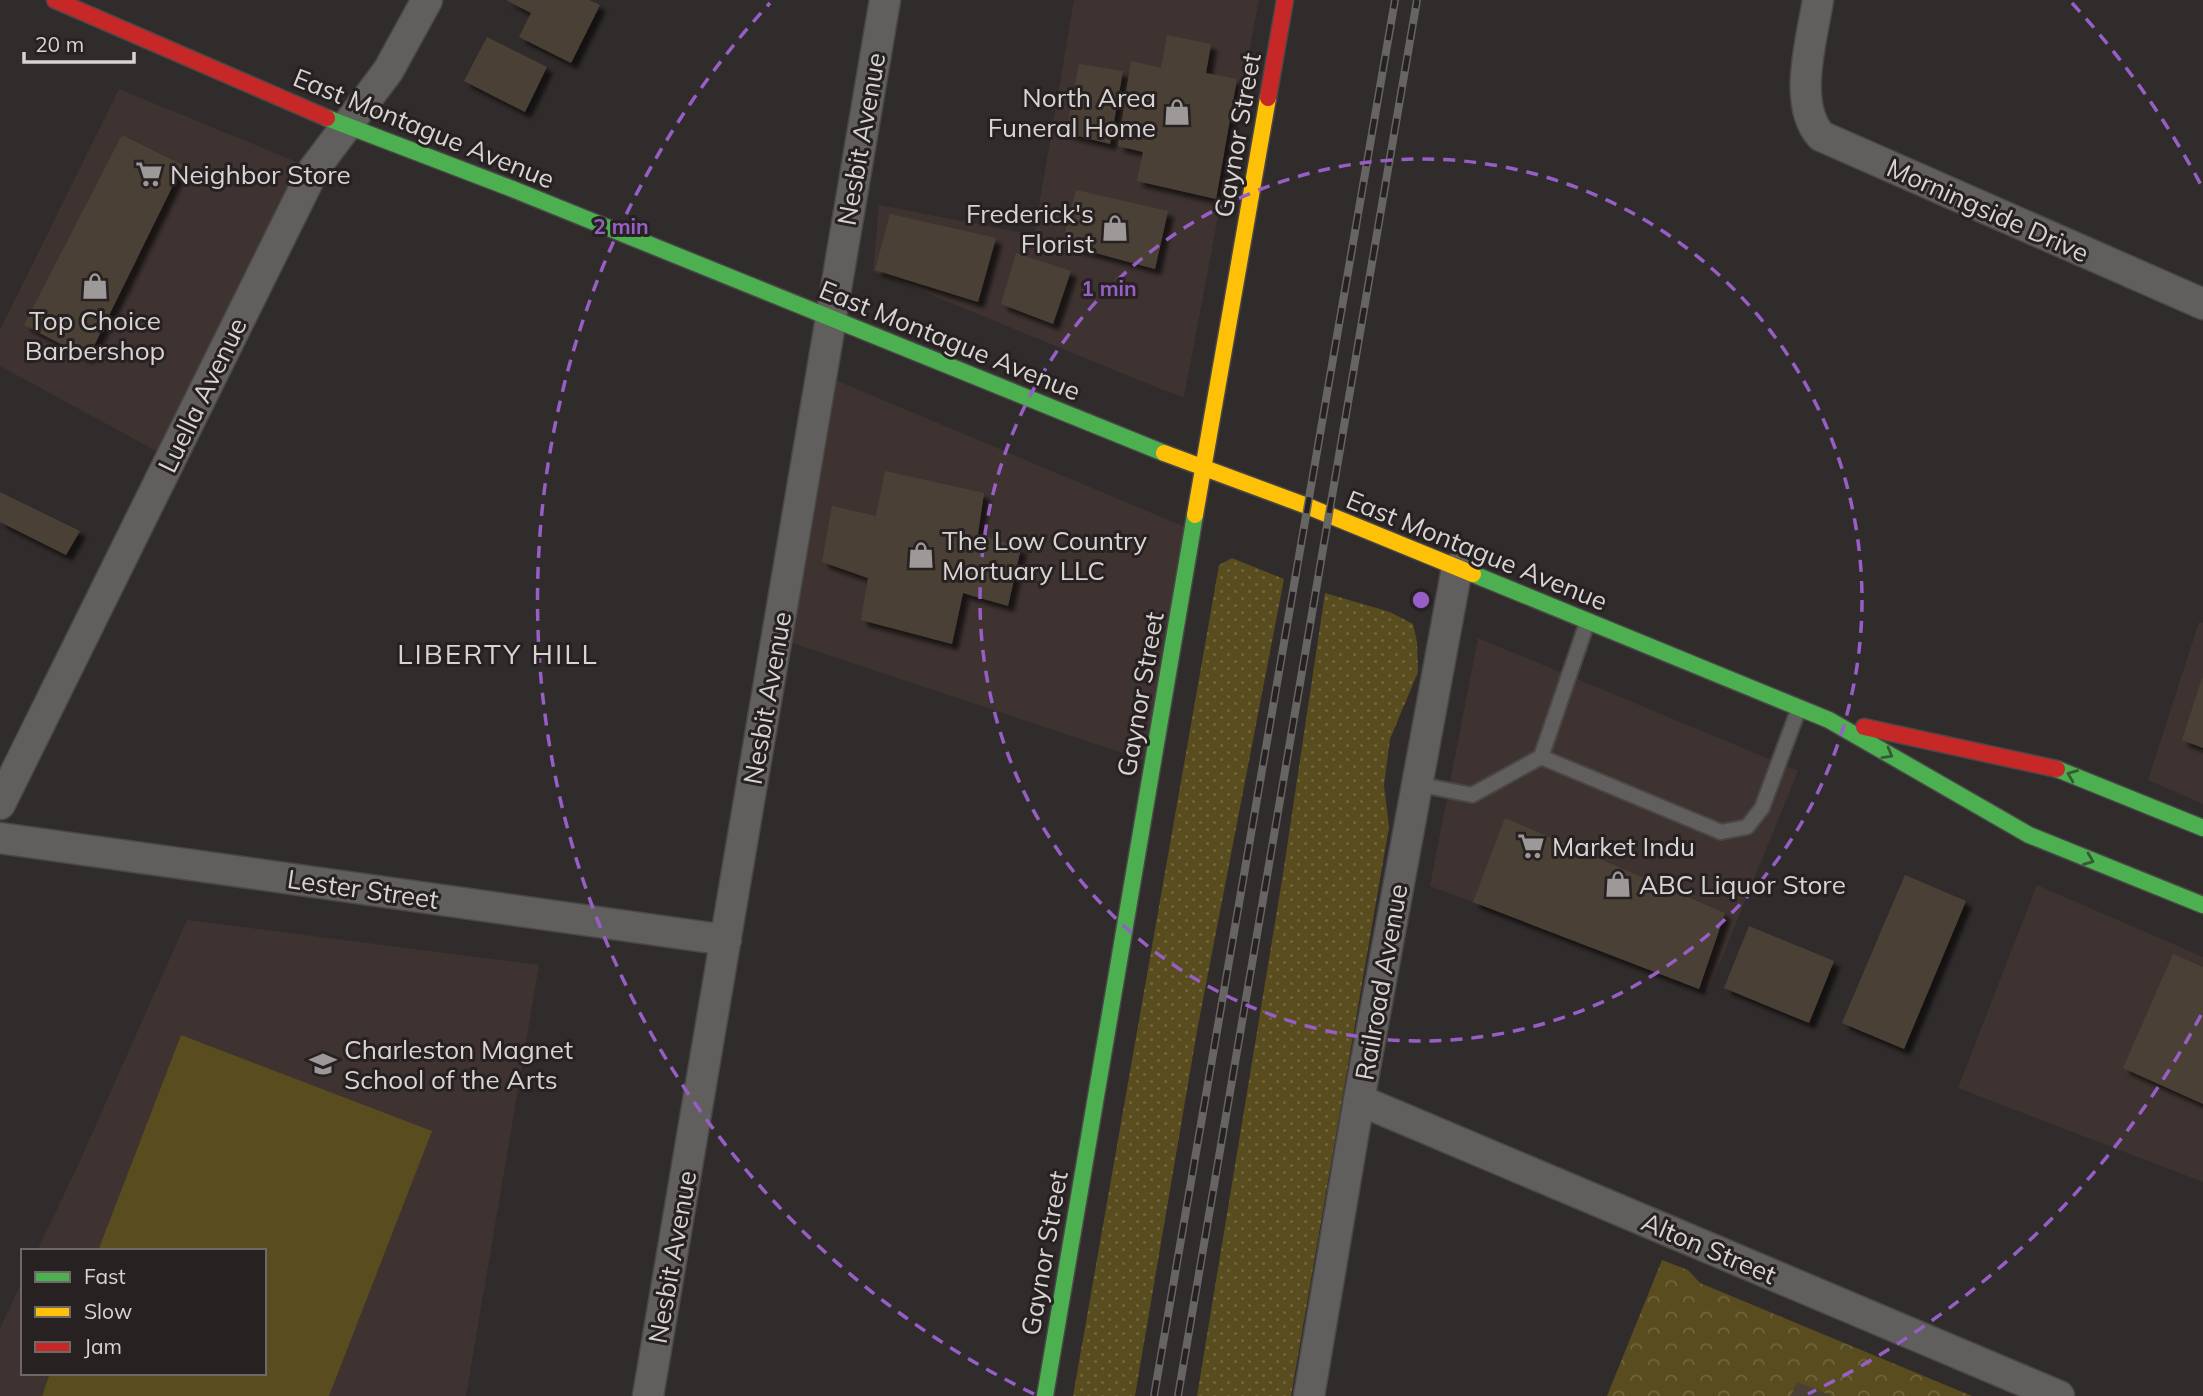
<svg xmlns="http://www.w3.org/2000/svg" width="2203" height="1396" viewBox="0 0 2203 1396" font-family="Mulish,sans-serif">
  <style>
    .built { fill: #3e3331 }
    .grass { fill: url(#grass-dots) }
    .forest { fill: url(#forest-crowns) }
    .pitch { fill: #594c1e }
    .building { fill: #4c4036; filter: url(#shadow) }
    .lines { fill: none; stroke-linecap: round; stroke-linejoin: round }
    .lane-casing { stroke: #4a4747; stroke-width: 18 }
    .street-casing { stroke: #4a4747; stroke-width: 33 }
    .fast-casing { stroke: #4a4747; stroke-width: 19 }
    .slow-casing { stroke: #4a4747; stroke-width: 19 }
    .jam-casing { stroke: #4a4747; stroke-width: 19 }
    .lane { stroke: #615f5e; stroke-width: 14 }
    .street { stroke: #615f5e; stroke-width: 30 }
    .fast { stroke: #4caf50; stroke-width: 16 }
    .slow { stroke: #ffc107; stroke-width: 16 }
    .jam { stroke: #c62828; stroke-width: 16 }
    .rail-casing { stroke: #676464; stroke-width: 8 }
    .rail { stroke: #272221; stroke-width: 5; stroke-dasharray: 16; stroke-linecap: butt }
    .oneway { stroke: #365a34 }
    .ring { fill: none; stroke: #975ec5; stroke-width: 3.5; stroke-dasharray: 12 9 }
    .labels { text-anchor: middle; dominant-baseline: central; stroke-width: 6; stroke-linejoin: round; paint-order: stroke }
    .poi-label { font-size: 26px; fill: #d8d4d4; stroke: #272221; text-anchor: start }
    .street-label { font-size: 26px; fill: #d8d4d4; stroke: #272221 }
    .neighbourhood-label { font-size: 28px; letter-spacing: 2px; fill: #d8d4d4; stroke: #272221 }
    .centre { fill: #975ec5; stroke: #272221; stroke-width: 3.5 }
    .ring-label { font-size: 21px; text-anchor: middle; font-weight: bold; fill: #975ec5; stroke: #272221; stroke-width: 6; stroke-linejoin: round; paint-order: stroke }
  </style>
  <defs>
    <pattern id="grass-dots" width="8" height="8" patternUnits="userSpaceOnUse" patternTransform="scale(1.75)"><rect width="8" height="8" fill="#594c1e"/><path d="M2 2h.1M6 6h.1" fill="none" stroke="#70653e" stroke-width="1.8" stroke-linecap="round"/></pattern>
    <pattern id="forest-crowns" width="20" height="18" patternUnits="userSpaceOnUse" patternTransform="scale(1.75)"><rect width="20" height="18" fill="#594c1e"/><path d="M2 6a3 3 0 1 1 6 0M12 15a3 3 0 1 1 6 0" fill="none" stroke="#70653e"/></pattern>
    <filter id="shadow"><feDropShadow dx="6" dy="6" stdDeviation="2" flood-color="#0009"/></filter>
  </defs>
  <rect width="100%" height="100%" fill="#302c2b"/>
  <path class="built" d="M1074,0H1259L1184,397L1163,390L873,271L879,205L1034,235Z
    M119,89L314,169L171,459L0,366V330Z
    M821,374L1192,530L1153,763L777,638Z
    M2199,622L2203,623V804L2148,780Z
    M1478,638L1798,771L1708,992L1430,886Z
    M2037,885L2203,957V1182L1958,1088Z
    M187,920L539,965L466,1396H0V1328L23,1280V1373H264V1251H37L79,1163Z"/>
  <path class="grass" d="M1232,558L1284,579L1197,1031L1135,1396H1073L1219,565Z
    M1325,593L1390,612L1413,624L1417,642L1418,672L1390,739L1384,785L1389,827L1291,1396H1197L1283,874Z"/>
  <path class="forest" d="M1662,1260L1688,1270L1700,1283L1972,1396H1607Z"/>
  <path class="pitch" d="M181,1035L432,1131L329,1396H42L50,1373H264V1251H98Z"/>
  <path class="building" d="M506,0H589L600,5L571,63L519,37L531,13Z
    M1167,35L1211,44L1206,73L1237,79L1216,199L1137,181L1143,152L1118,146L1131,61L1161,68Z
    M487,37L547,67L525,112L464,81Z
    M1079,64L1123,71L1110,144L1066,133Z
    M122,135L183,165L88,358L24,325Z
    M1076,190L1168,211L1155,269L1062,244Z
    M890,214L996,238L978,302L875,270Z
    M1016,253L1071,271L1053,324L1001,304Z
    M885,471L984,493L978,534L1021,548L1008,606L963,593L952,644L861,620L868,578L822,562L832,506L876,516Z
    M0,492L80,531L66,555L0,522Z
    M2202,678H2203V748L2182,740Z
    M1505,818L1725,913L1699,989L1473,902Z
    M1905,875L1966,901L1904,1049L1842,1023Z
    M1749,926L1834,961L1809,1023L1724,988Z
    M2173,954L2203,967V1104L2123,1068Z
    M1797,1382L1832,1396H1791Z"/>
  <g class="lines">
    <defs>
      <path id="lane" d="M1541,757L1721,832L1747,827L1762,808L1799,708
        M1417,784L1472,795L1541,757L1587,623"/>
      <path id="street" d="M1818,0C1812,39 1792,104 1821,136L2203,304
        M0,804L314,169L388,71L427,0
        M0,838L726,940
        M1359,1100L2059,1396
        M648,1396L885,0
        M1309,1396L1359,1100L1457,568"/>
      <path id="fast" d="M327,118L510,188L1164,453
        M1473,574L1829,720L2029,835L2203,905
        M2057,769L2203,828
        M1045,1396L1195,515"/>
      <path id="slow" d="M1164,453L1307,506L1473,574
        M1195,515L1268,98"/>
      <path id="jam" d="M55,0L327,118
        M1268,98L1285,0
        M1864,727L2057,769"/>
    </defs>
    <use href="#lane" class="lane-casing"/>
    <use href="#street" class="street-casing"/>
    <use href="#fast" class="fast-casing"/>
    <use href="#slow" class="slow-casing"/>
    <use href="#jam" class="jam-casing"/>
    <use href="#lane" class="lane"/>
    <use href="#street" class="street"/>
    <use href="#fast" class="fast"/>
    <use href="#slow" class="slow"/>
    <use href="#jam" class="jam"/>
    <defs>
      <path id="rail" d="M1154,1396L1395,0
        M1178,1396L1417,0"/>
    </defs>
    <use href="#rail" class="rail-casing"/>
    <use href="#rail" class="rail"/>
  </g>
  <defs><path id="oneway-chevron" d="M-2-3.5L2.5 0L-2 3.5" fill="none" stroke-width="1.6" stroke-linecap="round" stroke-linejoin="round" transform="scale(1.75)"/></defs>
  <g class="oneway">
    <use href="#oneway-chevron" transform="translate(1888 754) rotate(30)"/>
    <use href="#oneway-chevron" transform="translate(2072 775) rotate(-158)"/>
    <use href="#oneway-chevron" transform="translate(2089 860) rotate(22)"/>
  </g>
  <g class="ring">
    <circle cx="1421" cy="600" r="441"/>
    <path d="M2201 1015A883 883 0 0 1 1808 1394M1034 1394A883 883 0 0 1 770 3M2072 3A883 883 0 0 1 2201 185"/>
  </g>
  <defs>
    <symbol id="shop-bare" viewBox="-9 -9 18 18"><path d="M-5-2.5h2.3a2.7 3.5 0 0 1 5.4 0H5L5.5 6h-11ZM-1.5-2.5h3a1.5 2.3 0 0 0-3 0Z" fill="#9d9999" stroke="#272221" stroke-width="2.5" paint-order="stroke"/></symbol>
    <symbol id="supermarket-bare" viewBox="-9 -9 18 18"><path d="M-6-5.5h2.5l.6 2H6L4.5 2H-2.5L-4.4-4H-6ZM-1.5 3.2a1.3 1.3 0 1 0 .1 0ZM3 3.2a1.3 1.3 0 1 0 .1 0Z" fill="#9d9999" stroke="#272221" stroke-width="2.5" paint-order="stroke"/></symbol>
    <symbol id="school-bare" viewBox="-9 -9 18 18"><path d="M0-5L7-2L0 1L-7-2ZM-4 1L0 2.5L4 1V4Q0 6-4 4Z" fill="#9d9999" stroke="#272221" stroke-width="2.5" paint-order="stroke"/></symbol>
  </defs>
  <g fill-rule="evenodd">
    <use href="#shop-bare" x="1158" y="93" width="38" height="38"/>
    <use href="#supermarket-bare" x="130" y="155" width="38" height="38"/>
    <use href="#shop-bare" x="1096" y="209" width="38" height="38"/>
    <use href="#shop-bare" x="76" y="267" width="38" height="38"/>
    <use href="#shop-bare" x="902" y="536" width="38" height="38"/>
    <use href="#supermarket-bare" x="1512" y="827" width="38" height="38"/>
    <use href="#shop-bare" x="1599" y="865" width="38" height="38"/>
    <use href="#school-bare" x="304" y="1045" width="38" height="38"/>
  </g>
  <g class="labels">
    <g class="poi-label">
      <text x="1156" y="97" text-anchor="end">North Area<tspan x="1156" dy="30">Funeral Home</tspan></text>
      <text x="170" y="174">Neighbor Store</text>
      <text x="1094" y="213" text-anchor="end">Frederick's<tspan x="1094" dy="30">Florist</tspan></text>
      <text x="95" y="320" text-anchor="middle">Top Choice<tspan x="95" dy="30">Barbershop</tspan></text>
      <text x="942" y="540">The Low Country<tspan x="942" dy="30">Mortuary LLC</tspan></text>
      <text x="1552" y="846">Market Indu</text>
      <text x="1639" y="884">ABC Liquor Store</text>
      <text x="344" y="1049">Charleston Magnet<tspan x="344" dy="30">School of the Arts</tspan></text>
    </g>
    <g class="street-label">
      <text transform="translate(424 128) rotate(22)">East Montague Avenue</text>
      <text transform="translate(1237 135) rotate(-80)">Gaynor Street</text>
      <text transform="translate(861 139) rotate(-80)">Nesbit Avenue</text>
      <text transform="translate(1988 210) rotate(24)">Morningside Drive</text>
      <text transform="translate(950 340) rotate(22)">East Montague Avenue</text>
      <text transform="translate(202 395) rotate(-64)">Luella Avenue</text>
      <text transform="translate(1477 550) rotate(22)">East Montague Avenue</text>
      <text transform="translate(1140 694) rotate(-80)">Gaynor Street</text>
      <text transform="translate(767 698) rotate(-80)">Nesbit Avenue</text>
      <text transform="translate(363 889) rotate(8)">Lester Street</text>
      <text transform="translate(1381 982) rotate(-80)">Railroad Avenue</text>
      <text transform="translate(1709 1248) rotate(23)">Alton Street</text>
      <text transform="translate(1044 1253) rotate(-80)">Gaynor Street</text>
      <text transform="translate(672 1257) rotate(-80)">Nesbit Avenue</text>
    </g>
    <g class="neighbourhood-label">
      <text x="498" y="653">LIBERTY HILL</text>
    </g>
  </g>
  <circle cx="1421" cy="600" r="10" class="centre"/>
  <g class="ring-label">
    <text x="621" y="234">2 min</text>
    <text x="1109" y="296">1 min</text>
  </g>
  <rect x="21" y="1249" width="245" height="126" fill="#272221" stroke="#6e6969" stroke-width="2"/>
  <rect x="35" y="1272" width="35" height="10" fill="#4caf50" stroke="#6e6969" stroke-width="2"/>
  <text x="84" y="1284" font-size="21" fill="#d8d4d4">Fast</text>
  <rect x="35" y="1307" width="35" height="10" fill="#ffc107" stroke="#6e6969" stroke-width="2"/>
  <text x="84" y="1319" font-size="21" fill="#d8d4d4">Slow</text>
  <rect x="35" y="1342" width="35" height="10" fill="#c62828" stroke="#6e6969" stroke-width="2"/>
  <text x="84" y="1354" font-size="21" fill="#d8d4d4">Jam</text>
  <path d="M24 52v10h110v-10" fill="none" stroke="#d8d4d4" stroke-width="3.5"/>
  <text x="35" y="52" font-size="21" fill="#d8d4d4" stroke="#272221" stroke-width="5" paint-order="stroke">20 m</text>
</svg>
